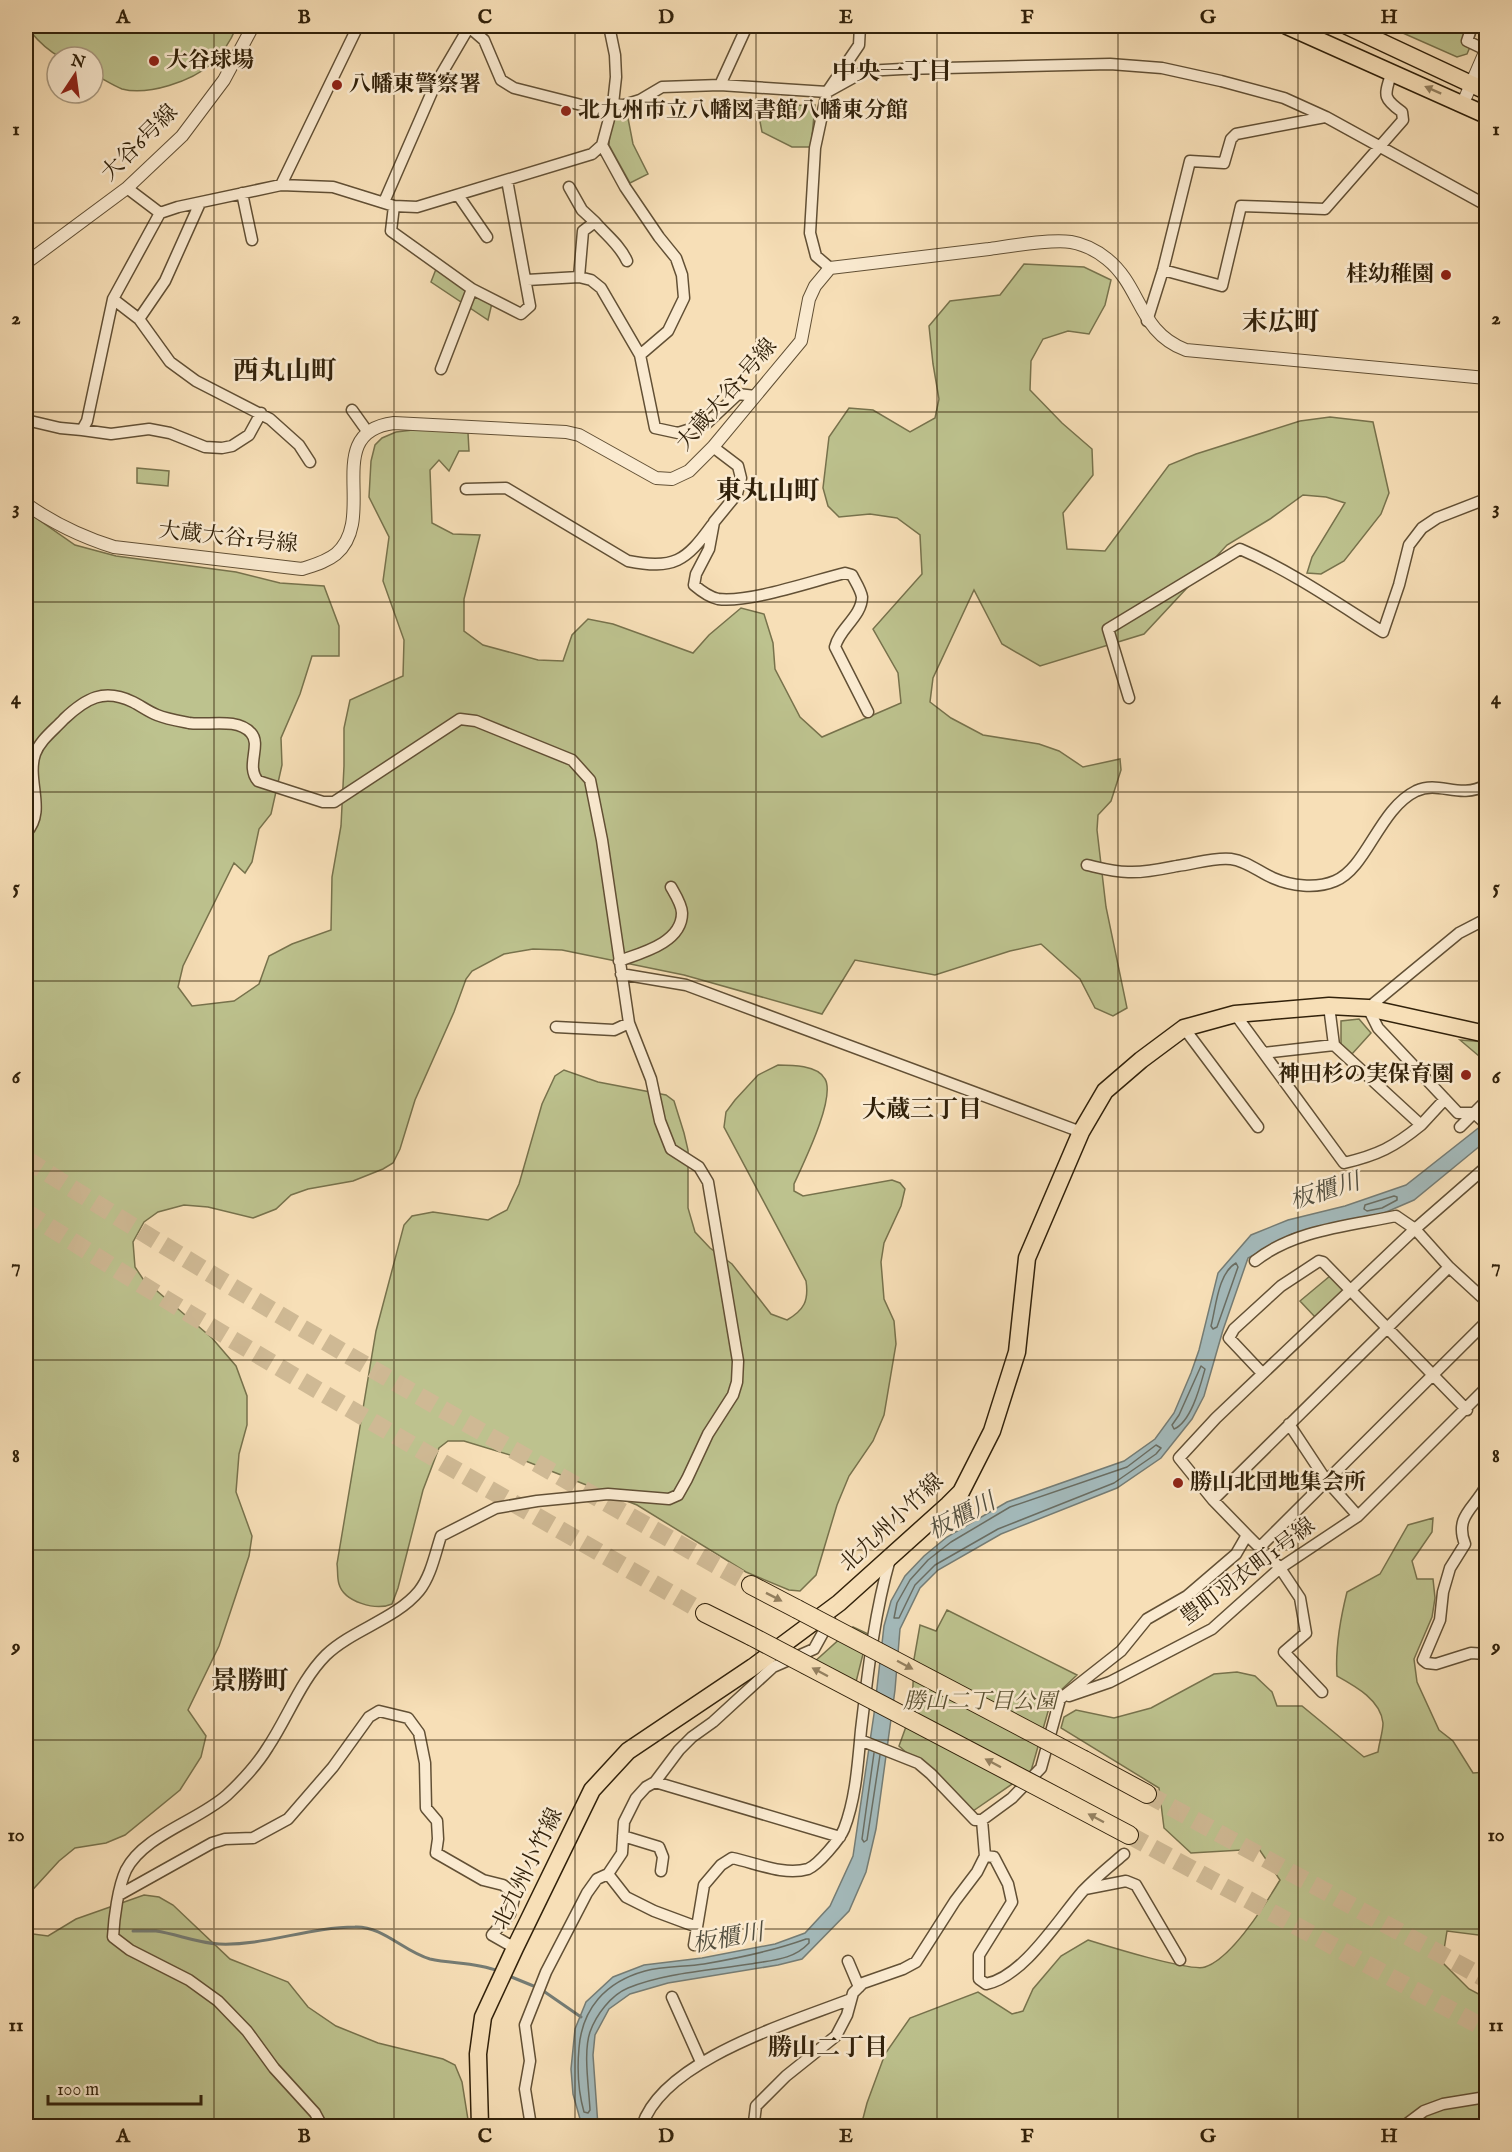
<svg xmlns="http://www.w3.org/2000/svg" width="1512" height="2152" viewBox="0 0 1512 2152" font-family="'IM FELL English','Noto Serif JP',serif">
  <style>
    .green { fill: #bdc28e; stroke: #77724c; stroke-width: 1.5 }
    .water { fill: #a3b9ba; stroke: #757c74; stroke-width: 1.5 }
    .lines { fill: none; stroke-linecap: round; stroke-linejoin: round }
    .shore { stroke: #6a6d62; stroke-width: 1.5 }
    .stream { stroke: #757c74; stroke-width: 3 }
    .motorway-tunnel { stroke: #cfb994; stroke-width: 18; stroke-dasharray: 18 9; stroke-linecap: butt }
    .minor-casing { stroke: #625035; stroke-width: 13 }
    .tertiary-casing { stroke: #625035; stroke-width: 14 }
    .primary-casing { stroke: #31210a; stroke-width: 19 }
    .motorway-casing { stroke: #31210a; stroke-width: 20 }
    .minor { stroke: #faead0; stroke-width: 10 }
    .tertiary { stroke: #faead0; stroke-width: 12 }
    .primary { stroke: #f7dfb7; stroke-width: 16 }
    .motorway { stroke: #f7dfb7; stroke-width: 18 }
    .motorway-bridge-casing { stroke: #31210a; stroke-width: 20; stroke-linecap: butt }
    .motorway-bridge { stroke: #f7dfb7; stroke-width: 18 }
    .oneway { fill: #948060 }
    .grid { fill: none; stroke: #31210a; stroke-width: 1.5; stroke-opacity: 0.55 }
    .poi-dot { fill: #8f2418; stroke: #faead0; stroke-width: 2 }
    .labels { text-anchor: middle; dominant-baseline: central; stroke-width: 5; stroke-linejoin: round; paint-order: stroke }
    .poi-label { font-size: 22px; font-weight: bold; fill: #31210a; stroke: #faead0; text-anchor: start }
    .street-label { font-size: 22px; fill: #31210a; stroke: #faead0 }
    .park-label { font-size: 22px; font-style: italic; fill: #5b5132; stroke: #faead0 }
    .neighbourhood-label { font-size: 24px; font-weight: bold; fill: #31210a; stroke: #faead0 }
    .water-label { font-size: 24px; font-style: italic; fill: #534f3f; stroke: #faead0 }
    .quarter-label { font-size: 26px; font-weight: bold; fill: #31210a; stroke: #faead0 }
    .neatline { fill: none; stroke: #31210a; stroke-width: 2 }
    .grid-label { font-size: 20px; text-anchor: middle; font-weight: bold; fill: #31210a }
  </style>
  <rect width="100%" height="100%" fill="#f7dfb7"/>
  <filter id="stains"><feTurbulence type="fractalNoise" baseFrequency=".00333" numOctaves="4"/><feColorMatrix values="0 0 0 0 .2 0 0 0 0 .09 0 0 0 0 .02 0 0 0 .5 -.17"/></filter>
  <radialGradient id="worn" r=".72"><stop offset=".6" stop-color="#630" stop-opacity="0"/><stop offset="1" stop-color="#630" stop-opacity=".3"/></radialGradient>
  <path class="green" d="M32,26H237C231,40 223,54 211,64C192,81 148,96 122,89C112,85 102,78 93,74V57H60C47,50 39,42 30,31Z
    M1387,26H1479L1467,54L1457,57Z
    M815,105L811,147H792L762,132L757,106Z
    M627,113L633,144L648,174L630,183L609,145L611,116Z
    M1024,264L1084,267L1111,280L1105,305L1089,334L1068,331L1043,339L1031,361L1030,390L1062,423L1092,449L1093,475L1063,513L1067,549L1105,551L1169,465L1196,454L1300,421L1330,417L1373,422L1389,493L1381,514L1344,561L1321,574L1307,573L1312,557L1345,503L1326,497L1303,495L1270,519L1227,545L1144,634L1040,666L1002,644L974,590L933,678L930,702L951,718L983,735L1039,744L1059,751L1083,767L1120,759L1121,770L1111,801L1098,815L1097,830L1106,907L1127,1008L1113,1016L1095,1008L1080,979L1041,944L1010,951L935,975L855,960L822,1014L684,975L562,950L533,949L504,954L472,971L466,979L454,1012L415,1100L400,1149L393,1163L383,1169L353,1181L308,1189L291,1195L276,1209L253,1218L208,1207L184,1205L158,1212L144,1222L133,1242L135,1267L143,1279L212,1338L236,1366L247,1396V1425L239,1454L236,1492L252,1536L249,1556L219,1646L188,1710L206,1736L201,1757L180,1790L125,1835L106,1843L75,1848L59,1861L26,1897V511L75,545L116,556L236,572L280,583L324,586L339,626V656H312L300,694L281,738L282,765L271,814L259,829L252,862L245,873L234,863L183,966L178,987L192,1006L234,1001L259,984L269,956L292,944L331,930L332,877L341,826L344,766V728L350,700L403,676L404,640L383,581L389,537L369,497L371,461L375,445L382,438L396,432L421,429L468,433L469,451H459L449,471L439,460L430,470L432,523L453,534L480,535L464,599V631L483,645L538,660L563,661L572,635L588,619L613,624L693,653L709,635L741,608L764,614L773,643L775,669L800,717L822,737L901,703L898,673L873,629L922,574L920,535L897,518L870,514L839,517L828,506L823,488L829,437L849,408L873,410L910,432L935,418L939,399L933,364L929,326L950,301L1000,295Z
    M436,269L492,303L488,320L431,282Z
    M137,468L169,471L168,486L137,483Z
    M1359,1019L1371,1033L1352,1054L1341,1044V1021Z
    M1460,1040L1486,1042V1062Z
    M778,1065C791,1065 818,1065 825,1079C836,1098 803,1164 794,1184V1191L803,1196L892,1180L900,1183L905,1189L901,1206L884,1243L881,1262L884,1299L894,1321L896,1344L884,1415L873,1441L849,1476L837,1505L816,1575L800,1591L789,1590L746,1572L637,1505L513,1456L464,1441H448L439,1448L423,1490L398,1588L392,1604C376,1611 344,1602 339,1584C337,1578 338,1570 337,1564L376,1331L404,1225L412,1216L433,1212L488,1220L507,1210L519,1184L542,1104L555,1076L564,1070L598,1082L666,1095L674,1101L684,1133L688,1150V1208L695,1232L710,1248L732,1264L771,1314L787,1320C804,1310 809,1301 806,1281L724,1127L726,1112L735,1100L758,1075Z
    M1330,1276L1343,1290L1315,1317L1300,1301Z
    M1433,1518L1432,1532L1412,1561L1417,1579H1433L1435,1598L1432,1617L1414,1659L1417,1682L1439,1730L1453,1741L1473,1773L1486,1772V1936L1447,1931L1442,1962L1469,1989L1486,1998V2126H861L867,2103L885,2054L910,2018L978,1992L1012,2014L1023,2011L1033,1989L1061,1956L1088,1940C1107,1946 1191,1972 1205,1967C1232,1958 1265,1905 1280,1880L1259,1849L1191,1853L1164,1828L1159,1788L1061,1728L1064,1717L1076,1710L1114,1718L1151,1708L1214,1674L1237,1672L1255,1676L1272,1692L1277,1706H1302L1364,1757L1378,1752C1379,1743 1383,1732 1383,1723C1381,1700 1355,1686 1337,1676C1335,1648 1340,1620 1347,1592L1380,1574L1408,1525Z
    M947,1610L1077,1675L1057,1694L1049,1708L1031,1771L973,1811L970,1810L899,1746L912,1710L914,1659L920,1625L936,1631Z
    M853,1627L868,1634L853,1694L802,1673Z
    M144,1895L159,1897L173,1905L230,1959L288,1982L308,2007L336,2026L378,2043L443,2059L455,2065L462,2082L469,2126H26V1933L48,1936L76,1919Z"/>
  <path class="water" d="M1486,1122V1141L1414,1200L1384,1213L1292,1234L1248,1258L1223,1330L1204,1396L1192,1419L1161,1458L1117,1488L1001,1534L938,1570L920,1588L900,1629L895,1690L876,1829L866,1872L849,1911L802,1959L778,1965L668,1983L630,1994L609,2009L595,2035L593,2055L598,2126H582L573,2094L571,2069L575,2029L586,2002L613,1977L644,1965L702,1958L775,1944L805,1933L830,1906L853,1856L874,1714L884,1626L891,1601L905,1576L924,1556L947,1537L1007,1502L1124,1461L1155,1439L1174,1413L1191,1373L1199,1350L1218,1273L1251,1235L1288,1220L1345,1206L1406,1185Z"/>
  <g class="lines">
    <path class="shore" d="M1394,1196L1397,1197V1200L1382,1208L1367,1211L1364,1209L1365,1205Z
      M1236,1263L1238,1267L1217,1327L1213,1329L1211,1326C1216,1307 1218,1273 1236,1263Z
      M1201,1366L1205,1369C1200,1387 1191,1422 1174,1429L1172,1425L1179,1415Z
      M1156,1445L1161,1448L1156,1454L1114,1483L998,1529L935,1565L915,1585L899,1618H894L897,1603L910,1580L928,1560L951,1542L1010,1507L1127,1467Z
      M874,1753L862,1839L864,1842L867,1840L880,1755
      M806,1939H809V1943C793,1960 773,1960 750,1964C713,1970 663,1973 628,1988C611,1995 596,2015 590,2032C583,2052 589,2088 590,2110L588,2113L584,2112C578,2091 577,2070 579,2048C582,2009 605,1982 645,1971C663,1966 685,1967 704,1964C739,1958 773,1951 806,1939Z"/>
    <path class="stream" d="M133,1931C140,1931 148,1931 156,1931C177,1934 197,1943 219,1944C264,1946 309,1927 355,1927C383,1926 404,1952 430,1959C452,1964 476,1962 498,1971
      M509,1976L536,1987
      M542,1990L581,2017"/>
    <path class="motorway-tunnel" d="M26,1159C262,1311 508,1446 751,1585
      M26,1212C247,1354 478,1482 705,1613
      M1147,1794L1486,1979
      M1129,1835L1486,2029"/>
    <defs>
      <path id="minor" d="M1472,26L1467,41L1486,50
        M469,27L484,40L501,80L514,88L609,112
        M720,85L747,26
        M613,104L624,105L640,100L662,87L720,85L827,92L865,71L902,69L1110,64L1162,68L1221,81L1284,98L1326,117L1486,205
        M602,145L625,187L659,237L676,258L682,275L684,298L668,331L640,355
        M281,185L358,26
        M569,187L582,210L595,222L583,231L579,277
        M127,188L160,213
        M242,193L252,240
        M458,195L487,237
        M384,202L435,85L469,27L467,26
        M394,206L391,231L472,289L521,314L530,306L507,180
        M595,222C606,235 620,245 627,261
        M830,268L816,256L810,233L815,148L827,92L859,45L860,26
        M1163,270L1222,286L1241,206L1325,209L1403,120L1402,112C1381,97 1385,95 1392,71
        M527,280L579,277L591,280L601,288L640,355L655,428L678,433L706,424L738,394L755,396
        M113,299L139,319L170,362L196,381L270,419L299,445L310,462
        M139,319L165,281L200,203
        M1147,321L1163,270L1190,161L1224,163L1231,139L1236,134L1325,117
        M441,369L472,289
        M352,410L367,431
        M26,420L60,428L82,430L87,421L113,299L160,213L178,207L281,185L333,187L394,206L417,207L592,154L602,145L613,104L616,77L615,55L609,26
        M82,430L111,434L149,429L170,433L205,447L222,448L232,446L249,435L261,413
        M713,447L738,466L741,478L737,494L714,522L709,549L696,574L694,585C701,591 709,597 718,599C750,603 812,581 845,573L852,575C855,581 861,590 862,597C862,616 839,629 835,647L868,712
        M466,489L506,488L628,561C674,570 686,561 712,525
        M1129,698L1108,629L1240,549C1291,571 1337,603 1383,632L1399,585L1409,545L1422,528L1437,518L1486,499
        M26,833C47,811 26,781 35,754C40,740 54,730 64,719C86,698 104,688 133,702C141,706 149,712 157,715C167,719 179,721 189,723C207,726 237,717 251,733C262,745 245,766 258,781L323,802H334L460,719L476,721L572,760L590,780L602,840L629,1023L651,1079L660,1121L671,1149L699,1167L708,1182L738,1361L737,1382L733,1395L708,1434L687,1479L678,1495L669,1499L608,1494L537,1501L496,1508L441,1536C435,1554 431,1576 419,1591C396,1619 352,1630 326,1655C301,1680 288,1717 268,1747C257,1765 242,1781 227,1795C198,1821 144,1835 126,1870C118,1887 114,1918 113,1937L130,1950L189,1980L218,2001L247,2031L274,2068L315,2113L322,2126
        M1087,865C1100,868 1114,872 1128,872C1144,873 1162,869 1177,866C1194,864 1214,857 1231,859C1247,861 1259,872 1273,878C1291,886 1316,889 1335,881C1367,868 1379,809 1416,791C1440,780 1459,800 1486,785
        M1486,919L1459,933L1368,1008L1378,1028L1458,1113H1474L1486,1101
        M619,961C641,953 682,943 682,913C682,905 675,894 671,887
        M621,974L686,985L1081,1132
        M1235,1014L1344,1163C1378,1155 1394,1147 1421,1125L1334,1045L1329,1006
        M556,1027L614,1030L629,1023
        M1184,1028L1258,1127
        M1264,1053L1334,1045
        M1421,1125L1445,1099
        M1460,1127L1474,1113L1486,1124
        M1449,1267L1486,1301
        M1262,1373L1229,1338L1234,1329L1281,1286L1319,1261L1323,1262L1467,1410
        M1289,1424L1326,1480L1358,1516
        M1486,1486C1475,1508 1454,1516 1465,1544L1450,1568L1443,1592L1440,1620L1423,1660L1427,1663L1436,1664L1471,1653L1486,1654
        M1213,1500L1449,1267L1415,1229L1486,1167
        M1247,1535L1280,1568L1300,1598L1306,1633L1284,1652L1322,1692
        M1260,1547L1486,1322
        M1069,1696L1110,1682L1212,1629L1280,1568L1358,1516L1486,1388
        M860,1740L918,1763L931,1774L975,1820H982
        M655,1782L840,1837
        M623,1836L659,1847L663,1857L661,1871
        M985,1856L994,1857L1008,1884L1012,1902L979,1955V1979L986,1984C1023,1977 1058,1920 1082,1892C1095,1878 1110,1866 1124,1854
        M608,1874L626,1897L654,1911L697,1927
        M1085,1889L1126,1881L1136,1885L1180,1960
        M119,1895L212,1843L225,1839L253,1838L288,1819L333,1767L369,1717L379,1711L408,1718L419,1733L425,1763L426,1808L437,1821L438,1839L436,1853L483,1880L503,1885L515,1895L510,1914L492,1935L515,1948
        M694,1945L704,1885L721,1865L732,1858C756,1863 784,1876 808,1869C818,1865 840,1839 844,1829C856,1798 858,1762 861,1730C868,1672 874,1615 890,1559
        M848,1961L859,1987
        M672,1997L701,2062
        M531,2126L525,2089L530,2061L525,2025L546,1972L587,1893L597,1879L608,1874L622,1853L624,1822L636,1798L646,1787L655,1782L679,1750L692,1737L713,1722L773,1667L814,1649L830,1620
        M642,2126C663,2060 790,2023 851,1999
        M756,2126L754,2122L756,2106L786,2076L836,2036L847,2015L853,1993L863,1983L903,1969L916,1962L955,1901L977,1872L985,1856L982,1820L1012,1798L1041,1768L1060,1699L1121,1651L1147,1619L1187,1596L1236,1554L1247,1535L1213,1500L1179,1458L1216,1418L1415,1229L1396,1216C1348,1226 1294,1230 1255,1261
        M1404,2126L1424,2111L1443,2104L1486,2097"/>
      <path id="tertiary" d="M1463,103L1486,50
        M26,263L127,188L182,136L224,80L253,26
        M26,504C53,523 82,537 114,547L302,569C314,565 326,562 336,554C379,517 320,432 394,423L566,432L579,435L656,478L672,479L689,471L713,447L801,341L809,299L815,286L830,268C883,262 936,255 989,249C1010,246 1050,239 1071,242C1083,244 1097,251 1107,259C1142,287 1138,332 1186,350L1486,378"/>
      <path id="primary" d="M1287,26L1486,115
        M1347,26L1486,91
        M480,2126L478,2054L483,2017L515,1948L592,1790L628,1751L753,1667L839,1603L948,1505L961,1492L992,1431L1017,1352L1027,1258L1081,1132L1105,1091L1141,1060L1184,1028L1235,1014L1329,1006L1368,1008L1486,1034"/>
      <path id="motorway" d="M751,1585L797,1609
        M705,1613L751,1636
        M1084,1760L1147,1794
        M1063,1800L1129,1835"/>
    </defs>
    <use href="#minor" class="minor-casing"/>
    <use href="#tertiary" class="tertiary-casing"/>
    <use href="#primary" class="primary-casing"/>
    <use href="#motorway" class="motorway-casing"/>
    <use href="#minor" class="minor"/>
    <use href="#tertiary" class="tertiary"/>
    <use href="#primary" class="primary"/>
    <use href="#motorway" class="motorway"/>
    <defs>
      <path id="motorway-bridge" d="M797,1609L1084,1760
        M751,1636L1063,1800"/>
    </defs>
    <use href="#motorway-bridge" class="motorway-bridge-casing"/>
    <use href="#motorway-bridge" class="motorway-bridge"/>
  </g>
  <defs><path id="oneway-solid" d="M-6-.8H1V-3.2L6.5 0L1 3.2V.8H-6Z" transform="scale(1.5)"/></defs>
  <g class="oneway">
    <use href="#oneway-solid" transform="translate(1433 90) rotate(-156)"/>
    <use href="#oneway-solid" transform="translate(774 1597) rotate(27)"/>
    <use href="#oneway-solid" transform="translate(905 1665) rotate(28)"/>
    <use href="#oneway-solid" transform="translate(820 1672) rotate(-152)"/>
    <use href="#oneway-solid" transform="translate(993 1763) rotate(-152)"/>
    <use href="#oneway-solid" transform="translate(1096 1818) rotate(-152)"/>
  </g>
  <path class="grid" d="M214,26V2126M394,26V2126M575,26V2126M756,26V2126M937,26V2126M1118,26V2126M1298,26V2126M26,223H1486M26,412H1486M26,602H1486M26,792H1486M26,981H1486M26,1171H1486M26,1360H1486M26,1550H1486M26,1740H1486M26,1929H1486"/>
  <g class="poi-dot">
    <circle cx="154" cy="61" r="6"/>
    <circle cx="337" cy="85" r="6"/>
    <circle cx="566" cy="111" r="6"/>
    <circle cx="1446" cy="275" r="6"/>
    <circle cx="1466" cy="1075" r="6"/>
    <circle cx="1178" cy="1483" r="6"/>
  </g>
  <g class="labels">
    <g class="poi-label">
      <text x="166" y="61">大谷球場</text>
      <text x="349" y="85">八幡東警察署</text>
      <text x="578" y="111">北九州市立八幡図書館八幡東分館</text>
      <text x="1434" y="275" text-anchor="end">桂幼稚園</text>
      <text x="1454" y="1075" text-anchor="end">神田杉の実保育園</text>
      <text x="1190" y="1483">勝山北団地集会所</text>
    </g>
    <g class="street-label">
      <text transform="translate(140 143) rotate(-45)">大谷6号線</text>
      <text transform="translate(727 395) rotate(-49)">大蔵大谷1号線</text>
      <text transform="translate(228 538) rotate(6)">大蔵大谷1号線</text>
      <text transform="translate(892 1523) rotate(-43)">北九州小竹線</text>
      <text transform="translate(1248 1572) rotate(-37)">豊町羽衣町1号線</text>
      <text transform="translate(528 1869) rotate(-64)">北九州小竹線</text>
    </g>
    <g class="park-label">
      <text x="980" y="1702">勝山二丁目公園</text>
    </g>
    <g class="neighbourhood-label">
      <text x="892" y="72">中央一丁目</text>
      <text x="922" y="1110">大蔵三丁目</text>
      <text x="828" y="2048">勝山二丁目</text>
    </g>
    <g class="water-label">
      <text transform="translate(1325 1192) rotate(-17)">板櫃川</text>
      <text transform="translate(962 1517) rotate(-27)">板櫃川</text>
      <text transform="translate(728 1939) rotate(-10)">板櫃川</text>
    </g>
    <g class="quarter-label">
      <text x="1281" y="322">末広町</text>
      <text x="285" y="371">西丸山町</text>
      <text x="768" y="491">東丸山町</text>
      <text x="250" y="1681">景勝町</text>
    </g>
  </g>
  <rect width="1512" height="2152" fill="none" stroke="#f7dfb7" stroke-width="66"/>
  <g transform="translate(75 75) rotate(13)"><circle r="28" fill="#faead0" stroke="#aa9a81" stroke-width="1.5"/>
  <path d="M0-4.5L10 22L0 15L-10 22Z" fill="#8f2418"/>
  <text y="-9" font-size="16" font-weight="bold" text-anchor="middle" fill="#31210a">N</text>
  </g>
  <path d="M48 2095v9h153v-9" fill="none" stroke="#31210a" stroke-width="3"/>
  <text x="57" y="2095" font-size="18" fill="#31210a" stroke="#faead0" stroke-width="4.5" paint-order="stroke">100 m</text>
  <rect x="33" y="33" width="1446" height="2086" class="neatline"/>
  <g class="grid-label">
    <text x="123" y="23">A</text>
    <text x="304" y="23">B</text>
    <text x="485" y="23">C</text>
    <text x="666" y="23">D</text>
    <text x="846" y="23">E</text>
    <text x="1027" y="23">F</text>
    <text x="1208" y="23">G</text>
    <text x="1389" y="23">H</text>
    <text x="16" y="135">1</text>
    <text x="1496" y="135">1</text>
    <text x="16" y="324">2</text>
    <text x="1496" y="324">2</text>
    <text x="16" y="514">3</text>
    <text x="1496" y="514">3</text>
    <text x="16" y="704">4</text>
    <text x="1496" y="704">4</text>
    <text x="16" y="893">5</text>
    <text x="1496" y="893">5</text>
    <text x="16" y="1083">6</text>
    <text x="1496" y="1083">6</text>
    <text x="16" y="1272">7</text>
    <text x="1496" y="1272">7</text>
    <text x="16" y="1462">8</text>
    <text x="1496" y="1462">8</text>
    <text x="16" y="1652">9</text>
    <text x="1496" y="1652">9</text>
    <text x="16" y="1841">10</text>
    <text x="1496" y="1841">10</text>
    <text x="16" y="2031">11</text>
    <text x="1496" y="2031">11</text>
    <text x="123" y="2142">A</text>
    <text x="304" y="2142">B</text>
    <text x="485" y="2142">C</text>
    <text x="666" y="2142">D</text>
    <text x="846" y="2142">E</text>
    <text x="1027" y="2142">F</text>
    <text x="1208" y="2142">G</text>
    <text x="1389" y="2142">H</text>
  </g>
  <rect width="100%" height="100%" filter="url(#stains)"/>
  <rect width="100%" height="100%" fill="url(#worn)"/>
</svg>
